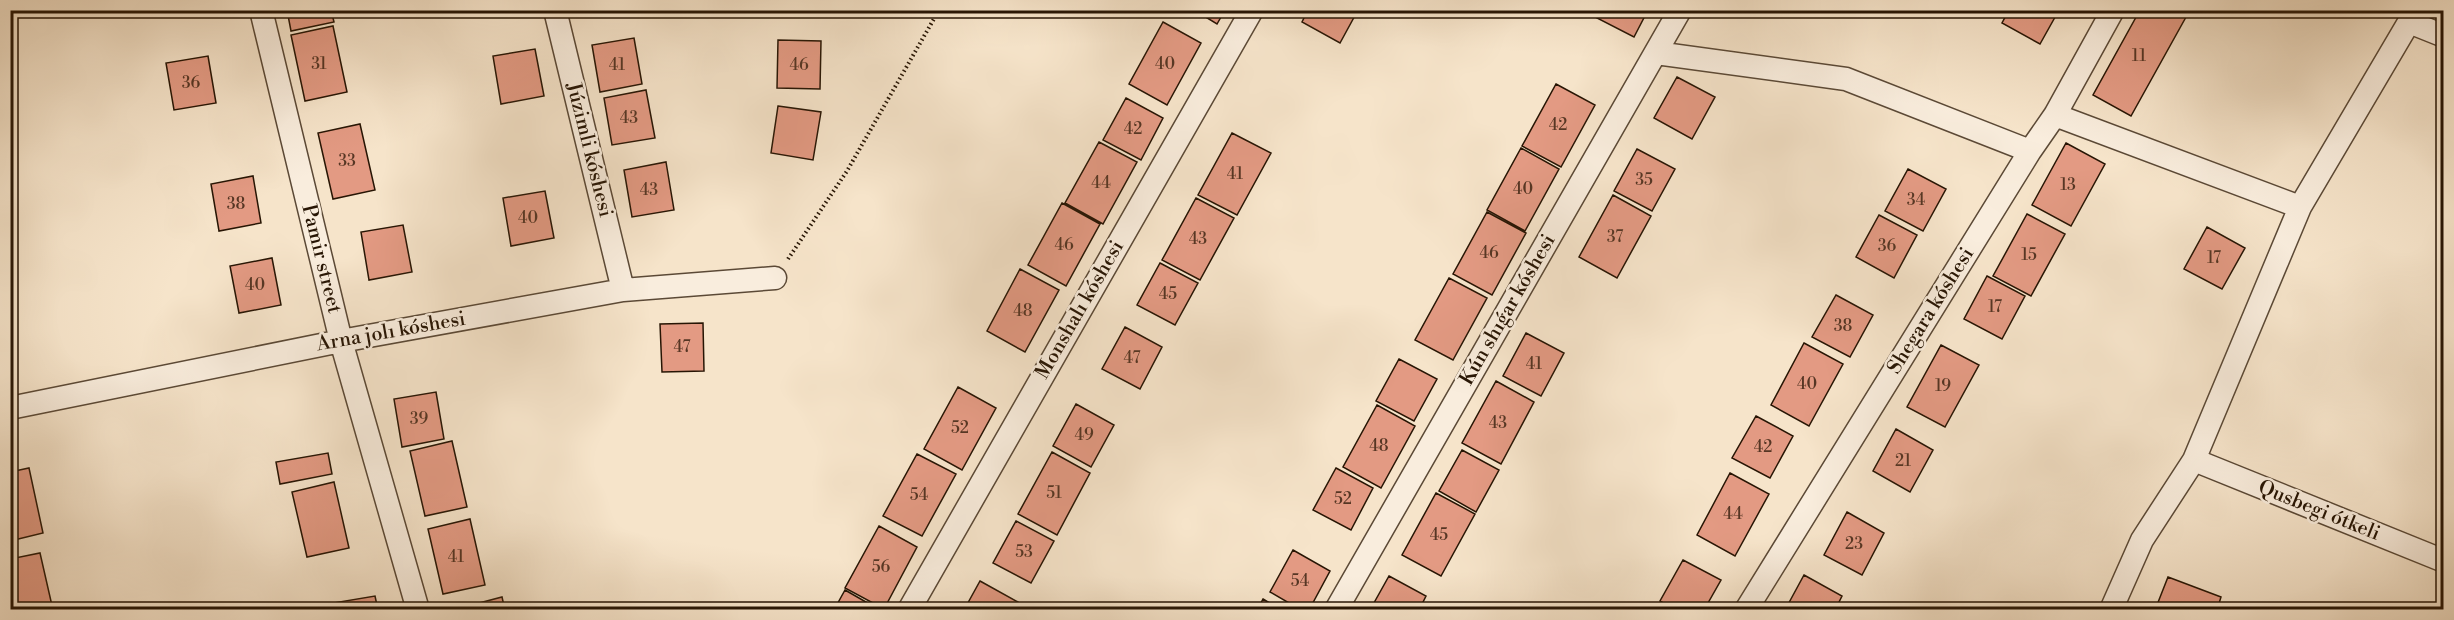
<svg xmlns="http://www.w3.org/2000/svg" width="2454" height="620" viewBox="0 0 2454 620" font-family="'Libre Bodoni',serif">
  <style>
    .building { fill: #e39a83; stroke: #271504; stroke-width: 1.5 }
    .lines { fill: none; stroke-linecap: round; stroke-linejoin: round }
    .minor-casing { stroke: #5b4936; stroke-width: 25 }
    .path { stroke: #271504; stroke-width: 4; stroke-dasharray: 1.5 3; stroke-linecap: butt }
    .minor { stroke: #f9eddd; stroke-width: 22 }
    .labels { text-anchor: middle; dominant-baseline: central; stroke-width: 5; stroke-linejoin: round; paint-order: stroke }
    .number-label { font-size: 16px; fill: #563624 }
    .street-label { font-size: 20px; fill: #271504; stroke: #f9eddd }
  </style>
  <rect width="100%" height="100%" fill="#f6e4ca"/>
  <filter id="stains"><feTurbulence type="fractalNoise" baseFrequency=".00333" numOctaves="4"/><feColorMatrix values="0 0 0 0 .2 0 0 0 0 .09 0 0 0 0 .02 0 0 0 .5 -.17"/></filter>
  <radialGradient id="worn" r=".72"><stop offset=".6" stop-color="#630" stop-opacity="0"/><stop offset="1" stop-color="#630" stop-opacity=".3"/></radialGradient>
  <path class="building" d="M287,10H331L334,22L291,31Z
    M1194,10H1225L1217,24Z
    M1308,10H1358L1340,43L1302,22Z
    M1599,10H1648L1634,37L1595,17Z
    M2009,10H2059L2040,44L2002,23Z
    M2140,10H2175L2186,17L2131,116L2093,95Z
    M1163,22L1201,43L1167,105L1129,84Z
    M333,26L347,92L305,101L291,35Z
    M634,38L642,84L600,92L592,45Z
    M778,40L821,41L820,89L777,88Z
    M535,49L544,96L501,104L493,56Z
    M208,56L216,103L174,110L166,63Z
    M1677,77L1715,97L1692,139L1654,118Z
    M1556,84L1595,105L1561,167L1522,146Z
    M646,90L655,138L612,145L604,98Z
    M1126,98L1163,118L1141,160L1103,140Z
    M778,106L821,112L813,160L771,153Z
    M360,124L375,190L333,199L318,133Z
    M1232,133L1271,153L1237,215L1198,195Z
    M1099,142L1137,162L1103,224L1065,203Z
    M2066,143L2105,164L2071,226L2032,205Z
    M1521,148L1559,169L1525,231L1487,210Z
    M1637,149L1675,169L1652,211L1614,191Z
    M666,162L674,210L632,217L624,170Z
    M1908,169L1946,189L1923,231L1885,211Z
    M253,176L261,223L219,231L211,184Z
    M545,191L554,238L511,246L503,198Z
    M1613,195L1651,216L1617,278L1579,257Z
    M1196,198L1234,218L1200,280L1162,260Z
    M1062,203L1100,224L1066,286L1028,265Z
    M1487,212L1526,233L1492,295L1453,274Z
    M2027,214L2065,234L2031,296L1993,276Z
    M1879,215L1917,235L1894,278L1856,257Z
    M403,225L412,272L369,280L361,232Z
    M2207,227L2245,248L2222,289L2184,269Z
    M272,258L281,305L239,313L230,266Z
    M1160,263L1198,283L1175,325L1137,305Z
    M1020,269L1059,290L1025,352L987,331Z
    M1987,276L2025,296L2002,339L1964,319Z
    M1449,278L1487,298L1453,360L1415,340Z
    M1836,295L1873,315L1850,357L1812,337Z
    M703,323L704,371L662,372L660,324Z
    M1125,327L1162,347L1140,389L1102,369Z
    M1526,333L1564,353L1541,396L1503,376Z
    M1804,343L1843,364L1809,426L1771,405Z
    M1941,345L1979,365L1945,427L1907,407Z
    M1399,359L1437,379L1414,421L1376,401Z
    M1496,381L1534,402L1501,464L1462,443Z
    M958,387L996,408L962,470L924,449Z
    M436,392L444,439L402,447L394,399Z
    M1076,404L1114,425L1091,467L1053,446Z
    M1377,405L1415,426L1381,488L1343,467Z
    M1756,416L1793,436L1770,478L1732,458Z
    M1896,429L1933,450L1910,492L1873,471Z
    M452,441L467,507L425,516L410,451Z
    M1462,450L1499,470L1476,512L1439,491Z
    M1052,452L1090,473L1057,535L1018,514Z
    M328,453L332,474L280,484L276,462Z
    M917,454L956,474L922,536L883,516Z
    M29,468L43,533L10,541V472Z
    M1336,468L1373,488L1351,530L1313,510Z
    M1730,473L1769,494L1735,556L1697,535Z
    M334,482L349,548L307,557L292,492Z
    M1436,493L1475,514L1441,576L1402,555Z
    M1847,512L1884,533L1862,575L1824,555Z
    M470,519L485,585L443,594L428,529Z
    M1016,521L1054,541L1031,583L993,563Z
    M879,526L917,547L884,609L845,588Z
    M1293,550L1330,571L1309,610H1301L1270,592Z
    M40,553L53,610H10V559Z
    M1683,560L1721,580L1704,610H1675L1660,601Z
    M1804,575L1842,596L1835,610H1785Z
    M1389,576L1426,596L1419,610H1370Z
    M2168,577L2221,597L2217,610H2155Z
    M980,581L1018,602L1014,610H964Z
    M845,590L880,610H834Z
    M375,596L378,610H334L333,603Z
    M502,597L505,610H461L460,608Z
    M1263,599L1281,610H1257Z"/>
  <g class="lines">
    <defs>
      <path id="minor" d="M261,10L341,341L418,610
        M555,10L623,290
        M1656,53L1846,79L2030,151
        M2055,115L2300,207
        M10,408L341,341L623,290L775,278
        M2194,460L2444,561
        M909,610L1252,10
        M1336,610L1680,10
        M1746,610L2030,151L2055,115L2113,10
        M2111,610L2142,540L2194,460L2300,207L2409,22L2444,36"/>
    </defs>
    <use href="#minor" class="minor-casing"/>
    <path class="path" d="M788,259L847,171L939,10"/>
    <use href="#minor" class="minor"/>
  </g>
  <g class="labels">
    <g class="number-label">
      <text x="2139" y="56">11</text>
      <text x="319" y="64">31</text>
      <text x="1165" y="64">40</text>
      <text x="617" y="65">41</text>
      <text x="799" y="65">46</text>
      <text x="191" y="83">36</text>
      <text x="629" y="118">43</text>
      <text x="1558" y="125">42</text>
      <text x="1133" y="129">42</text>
      <text x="347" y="161">33</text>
      <text x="1235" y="174">41</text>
      <text x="1644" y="180">35</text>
      <text x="1101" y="183">44</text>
      <text x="2068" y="185">13</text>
      <text x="1523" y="189">40</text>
      <text x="649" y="190">43</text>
      <text x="1916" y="200">34</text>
      <text x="236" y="204">38</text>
      <text x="528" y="218">40</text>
      <text x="1615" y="237">37</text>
      <text x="1198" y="239">43</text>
      <text x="1064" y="245">46</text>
      <text x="1887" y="246">36</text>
      <text x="1489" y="253">46</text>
      <text x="2029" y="255">15</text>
      <text x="2214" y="258">17</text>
      <text x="255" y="285">40</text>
      <text x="1168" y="294">45</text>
      <text x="1995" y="307">17</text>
      <text x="1023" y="311">48</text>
      <text x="1843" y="326">38</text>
      <text x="682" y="347">47</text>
      <text x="1132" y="358">47</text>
      <text x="1534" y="364">41</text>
      <text x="1807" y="384">40</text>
      <text x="1943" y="386">19</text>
      <text x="419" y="419">39</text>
      <text x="1498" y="423">43</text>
      <text x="960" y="428">52</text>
      <text x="1084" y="435">49</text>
      <text x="1379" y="446">48</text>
      <text x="1763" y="447">42</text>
      <text x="1903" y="461">21</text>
      <text x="1054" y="493">51</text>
      <text x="919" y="495">54</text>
      <text x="1343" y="499">52</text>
      <text x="1733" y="514">44</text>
      <text x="1439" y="535">45</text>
      <text x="1854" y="544">23</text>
      <text x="1024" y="552">53</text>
      <text x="456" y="557">41</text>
      <text x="881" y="567">56</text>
      <text x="1300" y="581">54</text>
    </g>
    <g class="street-label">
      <text transform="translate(589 150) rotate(76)">Júzimli kóshesi</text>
      <text transform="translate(321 259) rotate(76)">Pamir street</text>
      <text transform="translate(1080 310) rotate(-60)">Monshalı kóshesi</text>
      <text transform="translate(1508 310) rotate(-60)">Kún shıǵar kóshesi</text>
      <text transform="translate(1931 311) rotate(-58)">Shegara kóshesi</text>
      <text transform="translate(391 332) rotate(-10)">Arna jolı kóshesi</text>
      <text transform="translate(2319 511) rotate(22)">Qusbegi ótkeli</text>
    </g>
  </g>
  <rect width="2454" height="620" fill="none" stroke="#f6e4ca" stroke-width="36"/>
  <rect x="12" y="12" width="2430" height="596" fill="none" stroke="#271504" stroke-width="3"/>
  <rect x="18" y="18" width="2418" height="584" fill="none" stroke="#271504" stroke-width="1.5"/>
  <rect width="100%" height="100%" filter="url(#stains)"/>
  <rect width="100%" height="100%" fill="url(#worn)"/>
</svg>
